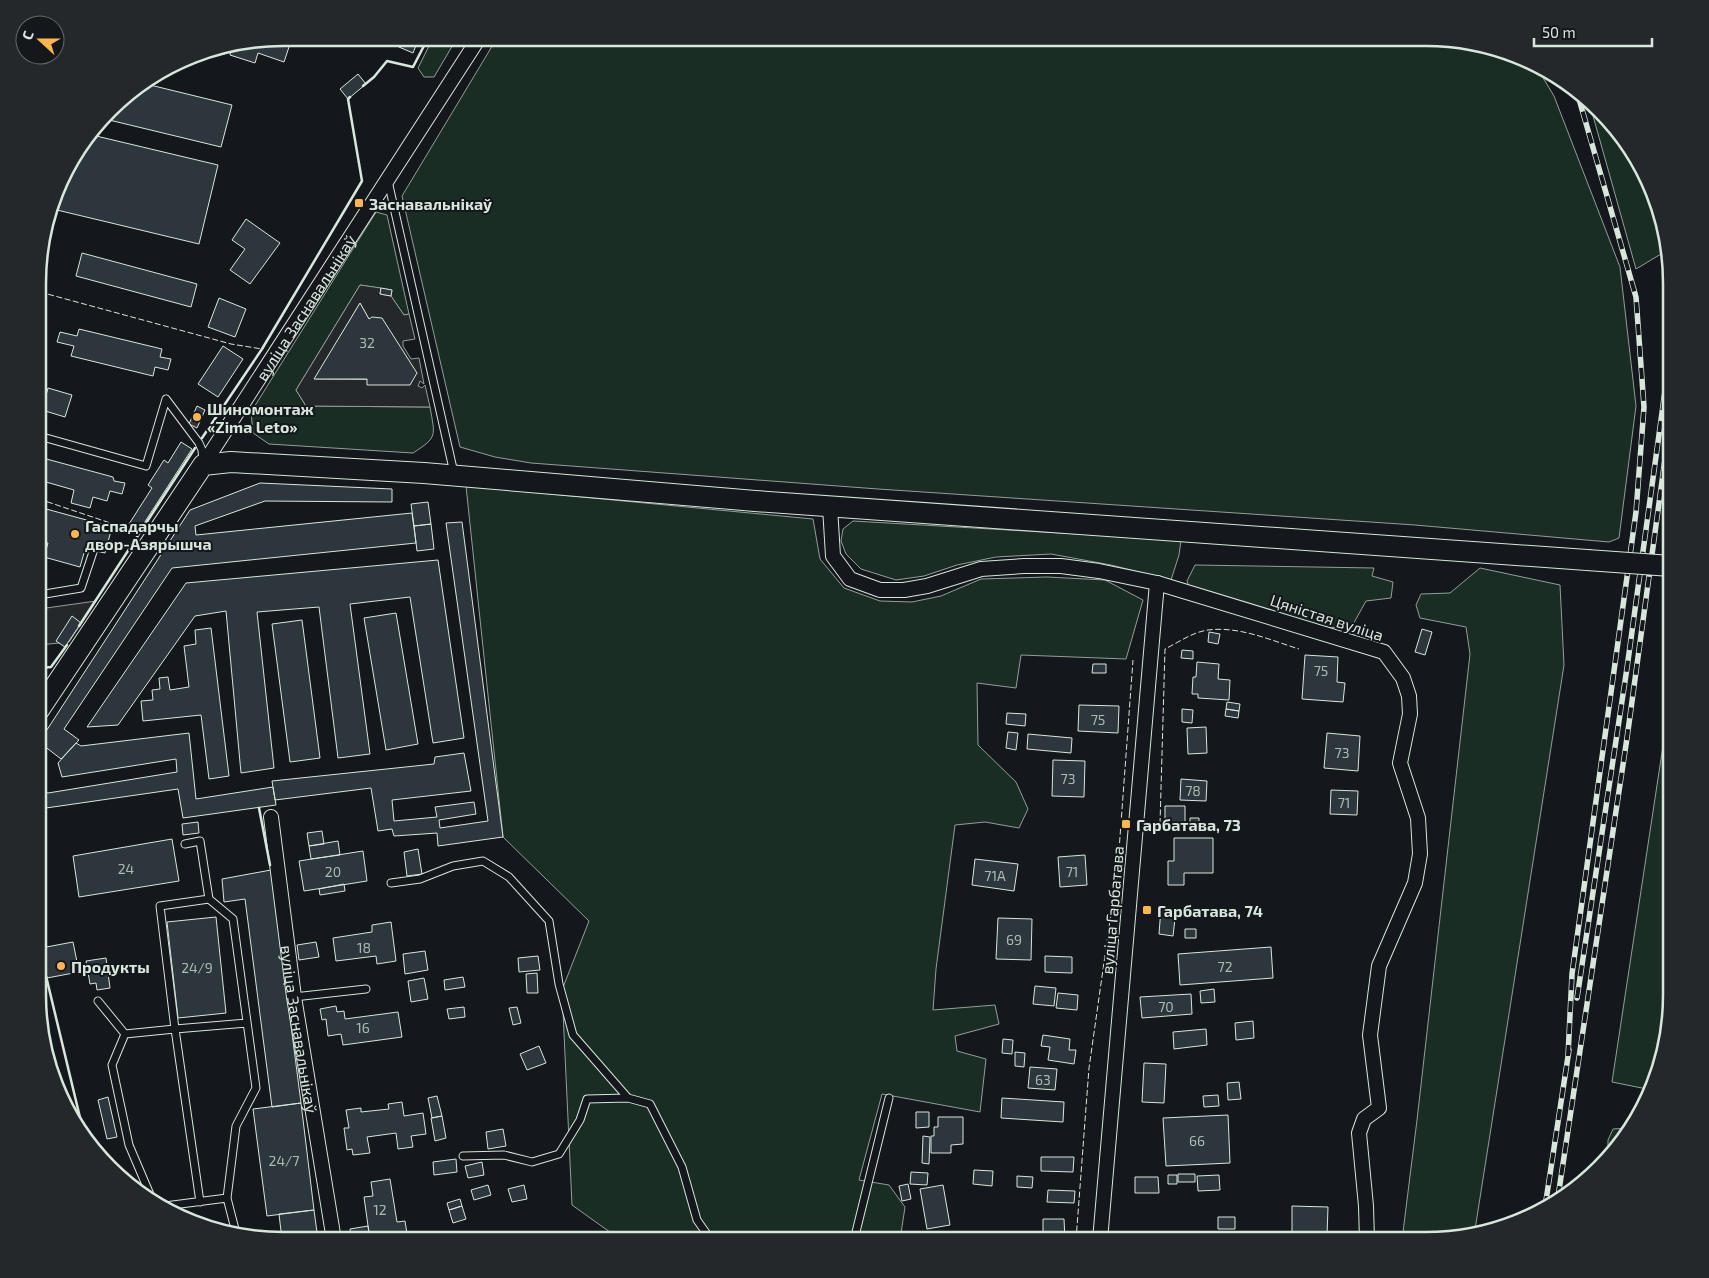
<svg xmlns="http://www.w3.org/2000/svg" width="1709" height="1278" viewBox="0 0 1709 1278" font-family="'Exo 2',sans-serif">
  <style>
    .green { fill: #1a2d24; stroke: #939e99 }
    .parking { fill: #24282b; stroke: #939e99; fill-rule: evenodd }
    .building { fill: #2c363c; stroke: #d8e6dc }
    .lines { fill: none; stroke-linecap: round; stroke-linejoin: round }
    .lane-casing { stroke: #d8e6dc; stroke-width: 9 }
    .street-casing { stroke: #d8e6dc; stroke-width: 16 }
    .secondary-casing { stroke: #d8e6dc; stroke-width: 22 }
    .lane { stroke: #14181c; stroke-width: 7 }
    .street { stroke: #14181c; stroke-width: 14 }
    .secondary { stroke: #14181c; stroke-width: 20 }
    .rail-casing { stroke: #d8e6dc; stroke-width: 5.5 }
    .rail { stroke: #14181c; stroke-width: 4; stroke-dasharray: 11; stroke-linecap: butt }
    .secondary-bridge-casing { stroke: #d8e6dc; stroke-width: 22; stroke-linecap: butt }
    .secondary-bridge { stroke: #14181c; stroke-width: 20 }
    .fence { stroke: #d8e6dc; stroke-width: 1; stroke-dasharray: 6 2.5; stroke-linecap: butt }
    .wall { stroke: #d8e6dc; stroke-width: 2.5 }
    .power { stroke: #ffb74d; stroke-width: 1; stroke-dasharray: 18 4 2.5 4; stroke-linecap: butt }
    .poi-dot { fill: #ffb74d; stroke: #14181c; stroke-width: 2 }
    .labels { text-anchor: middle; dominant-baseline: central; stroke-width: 4; stroke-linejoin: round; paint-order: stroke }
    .number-label { font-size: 14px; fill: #adbab4 }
    .poi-label { font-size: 16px; font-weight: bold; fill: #d8e6dc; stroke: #14181c; text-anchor: start }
    .street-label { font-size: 16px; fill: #d8e6dc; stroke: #14181c }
    .rim { fill: none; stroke: #d8e6dc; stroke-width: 2.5 }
  </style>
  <rect width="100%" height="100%" fill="#14181c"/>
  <path class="green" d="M433,38H457L434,77H424L418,68Z
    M497,38H1441L1519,56L1536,66L1554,96L1620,267L1636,406L1619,538L1609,542L1415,525L878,489L531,463L495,457L460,447L402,196Z
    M1588,98L1646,175L1662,243L1661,254L1636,269Z
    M376,212L387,215L409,314L404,315L391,296L392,290L360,285L296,390L306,406L430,407C435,436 438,437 413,453L269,444L253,433L251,412Z
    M466,486L813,519L820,559L844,588L880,601L912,602L941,596L981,579L1047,577L1105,580L1143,600L1126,659L1021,655L1016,688L977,683L978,745L1016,782L1028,809L1019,828L985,822L955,825L936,969L933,1010L995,1005L999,1024L955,1036L957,1051L986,1059L980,1112L882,1094L859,1180L889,1185L905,1207L900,1240H621L572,1205L562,990L589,921L503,837Z
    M853,521L1181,540L1179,555L1171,580L1111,565L1051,554L996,557L957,565L924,576L896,580L861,569L846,554L841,541L843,529Z
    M1195,565L1374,568L1372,576L1393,582L1391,598L1366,601L1351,628L1317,627L1190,590L1187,581Z
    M1480,568L1560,585L1564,665L1474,1236L1426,1240H1402L1417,1120L1470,654L1466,627L1420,618L1416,605L1421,594L1450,593Z
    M1671,693V1011L1652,1090L1612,1082Z
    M1629,1128L1611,1157L1608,1158V1140L1613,1129Z"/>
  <path class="parking" d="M360,285L381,288L380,294L391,296L404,315L409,314L415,339L403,341V346L411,359L419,358L424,384L420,381L418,386L422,388L425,385L430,407L306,406L296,390ZM360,303L369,319L405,380L315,379Z
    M96,601L69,642L39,645V609Z"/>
  <path class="building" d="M283,38H292L284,62L258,53L255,63L230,55L232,46Z
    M378,38H419L413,53Z
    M358,74L366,84L348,99L340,89Z
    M146,84L232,105L221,147L105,119L121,98Z
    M92,135L218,165L199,244L57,210L61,189L70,161Z
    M246,219L280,243L250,284L230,270L245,249L232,240Z
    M82,253L197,284L191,307L76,276Z
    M381,288L392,290L391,296L380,294Z
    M219,298L246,309L235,337L208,327Z
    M360,303L369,319L372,317L382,318L417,373L410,385H367V379H314Z
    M79,329L162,349L160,357L171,359L168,370L155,367L153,376L71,356L74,346L57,342L60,332L77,336Z
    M223,346L243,359L218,397L198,384Z
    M48,388L72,395L65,417L42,410Z
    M197,406L205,410L197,428L189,424Z
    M181,442L192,449L139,531L129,524L152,488L148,485L164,460L168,463Z
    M39,457L113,477L114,481L125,483L122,494L110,491L107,501L93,497L90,508L71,503L74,490L39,480Z
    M260,483L392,489V502L265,501L195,526L196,535L412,513L416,543L172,568L64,729L79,740L61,759L39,742L190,510Z
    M428,502L431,524L414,526L411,504Z
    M39,507L112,527L105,553L92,550L91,554L84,553L80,567L44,557L48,543L39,541Z
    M462,522L503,837L438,846L437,833L394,836L392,829L378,831L371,788L275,800L272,781L434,764L435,757L464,753L471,791L392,800L394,821L437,817L435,807L474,802L476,814L439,820L440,828L488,821L446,523Z
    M431,524L434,549L417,551L414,526Z
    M438,560L464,738L433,743L410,597L350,604L370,754L338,758L319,607L257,612L274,768L241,773L226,611L195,616L118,725L87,727L186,583Z
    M396,613L418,744L386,750L364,618Z
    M72,616L81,623L65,647L56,641Z
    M302,620L320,758L290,762L272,624Z
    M211,628L229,776L209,779L201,715L143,721L141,701L153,700L152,690L160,689L159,678L168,677L170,690L189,687L184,646L196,644L195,630Z
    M1422,629L1432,632L1425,655L1415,652Z
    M1209,632L1220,634L1218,644L1208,642Z
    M1182,650L1193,651V659L1181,658Z
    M1305,655L1338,657L1337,682L1345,683L1343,702L1302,699Z
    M1197,662L1219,664L1218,679L1230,680L1229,700L1198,698V694H1192L1193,677H1196Z
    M1093,664H1106V673H1092Z
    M1227,702L1240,704L1239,711L1226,709Z
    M1079,705L1119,706L1118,733L1078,731Z
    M1182,709L1193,710L1192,723L1182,722Z
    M1226,709L1239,711L1238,718L1225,716Z
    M1007,713L1026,714L1025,726L1006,724Z
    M1206,727L1207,753L1188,754L1187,728Z
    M1008,732L1018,733L1016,750L1006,748Z
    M189,733L196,799L273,787L276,805L183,818L178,789L46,808L38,804L39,789L48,793L177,772L176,759L62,777L58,763L76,743L81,746Z
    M1327,733L1360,736L1358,771L1324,768Z
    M1028,734L1072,738L1071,753L1027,749Z
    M39,759L46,763L39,781Z
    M1053,760L1085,761L1084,797L1052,796Z
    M1181,779L1207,781L1206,801L1180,800Z
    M1331,790L1358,791L1357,815L1330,814Z
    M1165,806H1185V825H1165Z
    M1190,818H1199V825H1190Z
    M198,822L199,833L183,835L182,824Z
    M322,831L324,844L309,846L307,833Z
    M1174,838H1213V873H1184V885H1168V861H1174Z
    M172,839L179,881L79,897L73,856Z
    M338,841L340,855L311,859L309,846Z
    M418,849L422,874L407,876L404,852Z
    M363,851L367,881L304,891L299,861Z
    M1085,855L1087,885L1060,887L1058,857Z
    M975,859L1018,864L1014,891L972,885Z
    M271,870L301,1103L272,1107L245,899L224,902L222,879Z
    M344,884L345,891L320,895L319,889Z
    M1161,908L1176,910L1173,936L1159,934Z
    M216,917L226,1013L178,1018L167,922Z
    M998,918L1032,919L1031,960L996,959Z
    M391,922L396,961L377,964L376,956L336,961L333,938L372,932V925Z
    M1185,929H1196V938H1185Z
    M73,942L79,972L47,978L41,948Z
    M316,942L319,957L299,960L297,945Z
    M1271,947L1273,978L1180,985L1178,954Z
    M425,951L428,970L405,974L403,954Z
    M538,956L540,970L519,972L518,958Z
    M1045,956L1072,957V973L1045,972Z
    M106,958L110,988L97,990L96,983L90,984L86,961Z
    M537,973L538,993H527L526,974Z
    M463,977L465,987L445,990L444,980Z
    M424,978L428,999L411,1002L408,981Z
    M1035,986L1056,988L1054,1006L1033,1004Z
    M1214,989L1215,1002L1201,1003L1200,991Z
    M1058,993L1078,995L1077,1010L1056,1008Z
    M1191,994L1192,1014L1142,1018L1140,997Z
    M336,1006L337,1012L344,1011L345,1019L398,1012L402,1037L343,1045L341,1034L328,1036L326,1019L322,1020L320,1009Z
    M464,1007L465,1017L449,1019L447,1009Z
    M517,1007L521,1023L513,1025L509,1008Z
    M1253,1021L1254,1038L1236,1040L1235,1023Z
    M1206,1029L1207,1045L1174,1049L1173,1032Z
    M1043,1035L1070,1039L1069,1050H1076L1074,1064L1048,1060L1050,1047L1041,1046Z
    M1003,1039L1013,1040L1012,1054L1002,1053Z
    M539,1046L546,1063L527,1070L520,1054Z
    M1015,1052L1025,1053L1024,1067L1015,1066Z
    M1144,1063L1166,1064L1164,1103L1142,1102Z
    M1030,1067L1057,1069L1055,1090L1028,1088Z
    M1239,1082L1241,1099L1228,1100L1227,1083Z
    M1218,1095L1219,1106L1204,1107L1203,1096Z
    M437,1096L442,1116L432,1118L428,1098Z
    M108,1097L117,1137L107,1139L98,1100Z
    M1002,1098L1064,1102L1063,1122L1001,1118Z
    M402,1102L404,1116L423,1113L426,1134L411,1136L413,1147L398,1149L396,1133L367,1137L370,1153L353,1155L352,1149L347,1150L344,1128H349L346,1110L361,1108V1112L389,1109L388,1104Z
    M301,1103L314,1210L267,1216L253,1109Z
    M916,1112H929V1127L916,1128Z
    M1228,1115L1230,1163L1166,1166L1163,1118Z
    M442,1116L446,1138L435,1141L431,1118Z
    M938,1117H963V1144L951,1145V1153H931V1136H934V1127H938Z
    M503,1129L506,1146L488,1149L486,1132Z
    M923,1136L930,1137L929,1164L922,1163Z
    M1041,1157H1074L1073,1172L1041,1171Z
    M456,1159L457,1172L434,1175L433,1162Z
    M482,1162L484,1175L468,1178L465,1166Z
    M974,1170L993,1171L992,1186L973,1184Z
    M911,1172L928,1173L927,1185L910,1184Z
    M1178,1174H1195V1182H1178Z
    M1168,1175H1177V1184H1168Z
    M1219,1175L1220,1190L1198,1191L1197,1176Z
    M1017,1176L1033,1177L1032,1188L1017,1187Z
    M1135,1177H1158L1159,1193H1135Z
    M390,1179L397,1222L405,1221L408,1240H370L364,1197L373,1196L371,1182Z
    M908,1184L911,1199L902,1201L899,1186Z
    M488,1185L491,1195L474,1200L471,1190Z
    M524,1185L527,1199L512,1202L508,1189Z
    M943,1185L950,1225L927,1229L920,1189Z
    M1048,1190L1075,1191L1074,1203L1047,1202Z
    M460,1199L462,1206L449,1210L447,1203Z
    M462,1206L466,1219L453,1223L449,1210Z
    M1292,1206L1328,1207L1327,1236L1292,1235Z
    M314,1210L318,1240H282L279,1214Z
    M1218,1217H1235V1229H1218Z
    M1043,1219H1064L1065,1240H1043Z
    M368,1226L370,1239L351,1240L350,1229Z"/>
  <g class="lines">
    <defs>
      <path id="lane" d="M388,181L454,473
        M166,399L199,443L202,450L203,462
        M39,436L146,466L166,399
        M39,595L81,588L93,552
        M185,844L200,841L209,899
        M391,883L420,879L453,866L483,861L509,877L549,921L559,984L573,1035L628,1098L650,1104L682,1167L697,1220L711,1240
        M294,997L366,989
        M98,1001L125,1034L112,1065L129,1145L152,1199
        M125,1034L175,1029L160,906L209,899L233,919L256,1088L236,1126L227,1198
        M463,1156L504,1155L532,1162L559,1154L580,1120L587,1099L628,1098
        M200,1202L175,1029L247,1023
        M165,1206L227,1198L236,1233
        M854,1240L889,1098"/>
      <g id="street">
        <path id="s1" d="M203,465L479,38"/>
        <path d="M830,507L833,556L850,579L880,590H904L927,586L981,569L1024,566H1061L1099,571L1157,583L1384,652L1403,678L1409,696L1410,714L1400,763L1418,818L1420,854L1415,883L1379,966L1370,1035L1379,1108L1364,1119L1359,1133L1366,1206L1367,1240"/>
        <path id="s2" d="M271,817L294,997L334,1240"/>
        <path d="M1100,1240L1157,583"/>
      </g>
      <path id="secondary" d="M39,710L203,465L231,462L424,473L755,501L1587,560"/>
    </defs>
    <use href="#lane" class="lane-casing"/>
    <use href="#street" class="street-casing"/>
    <use href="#secondary" class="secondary-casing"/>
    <use href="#lane" class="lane"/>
    <use href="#street" class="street"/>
    <use href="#secondary" class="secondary"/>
    <defs>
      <path id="rail" d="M1577,998L1627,668L1671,347
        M1568,1056L1572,974L1636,512L1644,407L1636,297L1577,92
        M1558,1197L1627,738L1671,415
        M1545,1207L1569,1050"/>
    </defs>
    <use href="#rail" class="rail-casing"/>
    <use href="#rail" class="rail"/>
    <defs>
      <path id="secondary-bridge" d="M1587,560L1671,566"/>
    </defs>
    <use href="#secondary-bridge" class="secondary-bridge-casing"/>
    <use href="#secondary-bridge" class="secondary-bridge"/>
    <path class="fence" d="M40,292L231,344L262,349
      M39,499L140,533
      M1160,824L1165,649C1179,642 1193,632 1208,630C1239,626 1270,640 1299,649
      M1076,1240L1089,1068L1118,864L1133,660"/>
    <path class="wall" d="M363,86L374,77L387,61L413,67L428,38
      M202,438L262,349L362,181L348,99L350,97
      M79,626L195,448
      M40,668L51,667L67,645
      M259,808L270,865
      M38,934L41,951
      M46,976L83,1130"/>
    <path class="power" d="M38,990L56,1076"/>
  </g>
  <g class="poi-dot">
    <rect x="354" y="198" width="10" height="10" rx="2.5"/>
    <circle cx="197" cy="417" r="5"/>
    <circle cx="75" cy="534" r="5"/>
    <rect x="1121" y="819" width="10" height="10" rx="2.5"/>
    <rect x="1142" y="905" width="10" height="10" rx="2.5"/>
    <circle cx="61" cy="966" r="5"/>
  </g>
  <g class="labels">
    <g class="number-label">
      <text x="367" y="342">32</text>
      <text x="1321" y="670">75</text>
      <text x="1098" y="719">75</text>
      <text x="1342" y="752">73</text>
      <text x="1068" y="778">73</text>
      <text x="1193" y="790">78</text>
      <text x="1344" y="802">71</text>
      <text x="126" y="868">24</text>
      <text x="333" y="871">20</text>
      <text x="1072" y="871">71</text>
      <text x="995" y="875">71А</text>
      <text x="1014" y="939">69</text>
      <text x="364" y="947">18</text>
      <text x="1225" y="966">72</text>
      <text x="197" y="967">24/9</text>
      <text x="1166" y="1006">70</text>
      <text x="363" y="1027">16</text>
      <text x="1043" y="1079">63</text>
      <text x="1197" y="1140">66</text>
      <text x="284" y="1160">24/7</text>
      <text x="380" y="1209">12</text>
    </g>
    <g class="poi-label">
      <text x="369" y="203">Заснавальнікаў</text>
      <text x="207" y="408">Шиномонтаж<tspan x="207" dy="18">«Zima Leto»</tspan></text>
      <text x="85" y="525">Гаспадарчы<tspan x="85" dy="18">двор-Азярышча</tspan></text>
      <text x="1136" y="824">Гарбатава, 73</text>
      <text x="1157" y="910">Гарбатава, 74</text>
      <text x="71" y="966">Продукты</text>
    </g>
    <g class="street-label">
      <text stroke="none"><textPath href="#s1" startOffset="188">вуліца Заснавальнікаў</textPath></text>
      <text transform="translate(1327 617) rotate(18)">Цяністая вуліца</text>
      <text transform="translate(1112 910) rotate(-85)">вуліца Гарбатава</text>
      <text stroke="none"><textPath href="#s2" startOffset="214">вуліца Заснавальнікаў</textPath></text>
    </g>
  </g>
  <path d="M0 0H1709V1278H0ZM283 46H1426A237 237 0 0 1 1663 283V995A237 237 0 0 1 1426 1232H283A237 237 0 0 1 46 995V283A237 237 0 0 1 283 46Z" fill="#24282b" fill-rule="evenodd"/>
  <path class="rim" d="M283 46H1426A237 237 0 0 1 1663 283V995A237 237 0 0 1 1426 1232H283A237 237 0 0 1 46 995V283A237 237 0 0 1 283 46Z"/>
  <g transform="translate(40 40) rotate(291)"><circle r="24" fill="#14181c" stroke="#626a69"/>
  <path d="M0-4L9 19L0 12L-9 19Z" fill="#ffb74d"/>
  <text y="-8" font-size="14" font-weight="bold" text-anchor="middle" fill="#d8e6dc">С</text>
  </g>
  <path d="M1534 38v8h118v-8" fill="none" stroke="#d8e6dc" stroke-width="2.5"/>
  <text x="1542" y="38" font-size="15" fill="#d8e6dc" stroke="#14181c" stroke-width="4" paint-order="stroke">50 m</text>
</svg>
